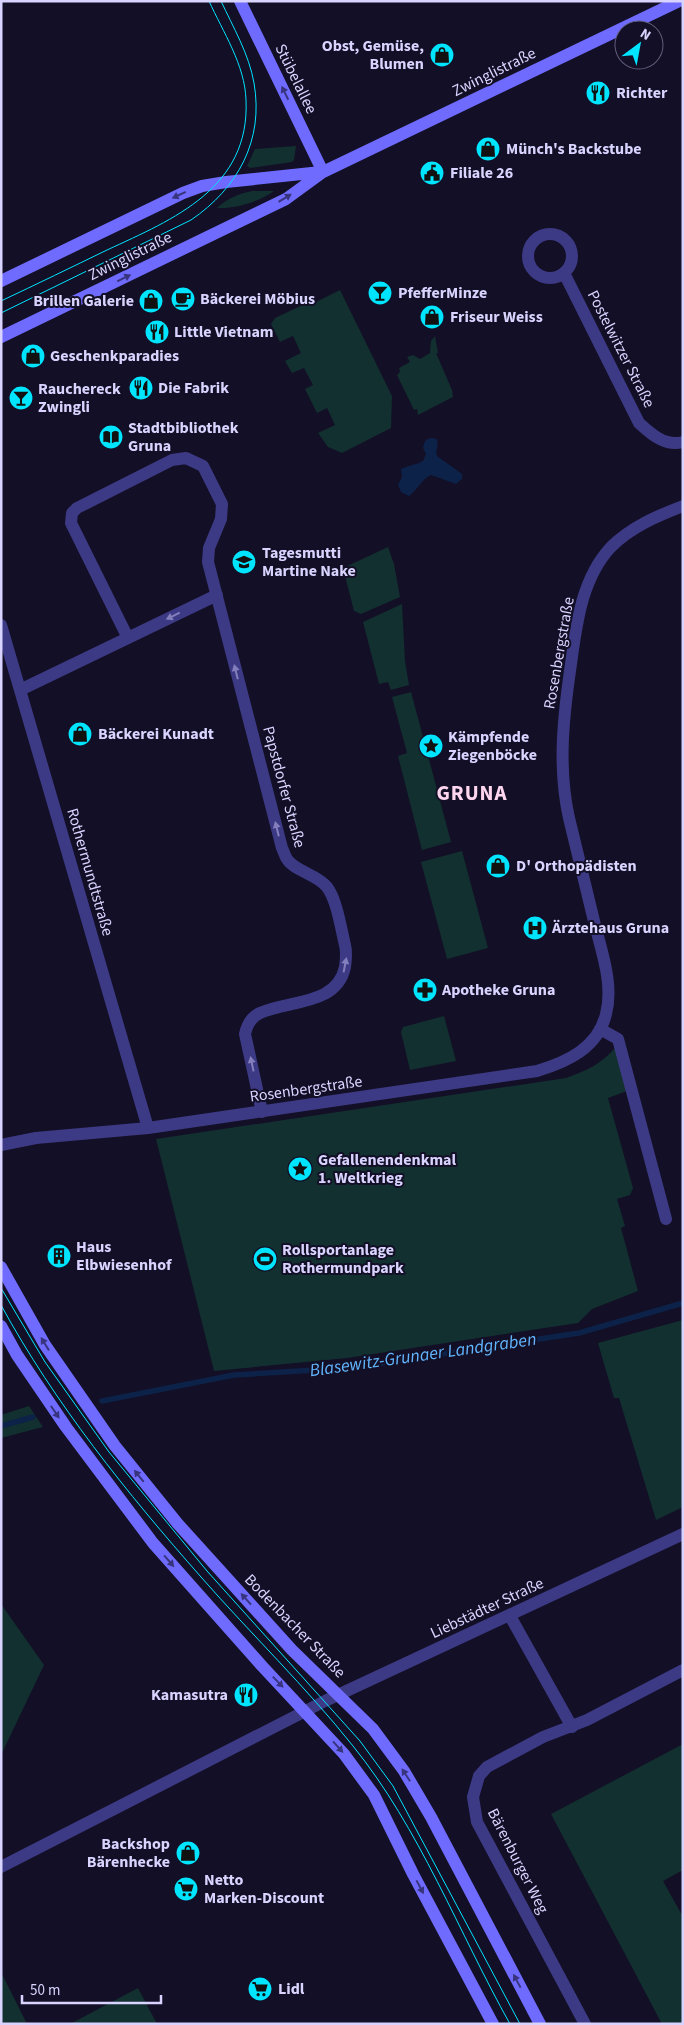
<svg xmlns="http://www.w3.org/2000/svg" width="684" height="2025" viewBox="0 0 684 2025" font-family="'Source Sans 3',sans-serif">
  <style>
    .green { fill: #12302f }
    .water { fill: #0c2248 }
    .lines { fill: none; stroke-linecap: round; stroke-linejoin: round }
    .stream { stroke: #0c2248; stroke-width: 5.5 }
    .street { stroke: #3d3a85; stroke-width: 12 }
    .secondary { stroke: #6f6bff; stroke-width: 12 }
    .tram { stroke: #00e5ff; stroke-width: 1 }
    .oneway { fill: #38347d }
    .oneway2 { fill: #837fbc }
    .labels { text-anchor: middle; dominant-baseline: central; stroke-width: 4; stroke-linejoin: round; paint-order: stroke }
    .poi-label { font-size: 16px; font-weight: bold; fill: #d9d4ff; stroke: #130f26; text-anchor: start }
    .street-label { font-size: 16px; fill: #d9d4ff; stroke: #130f26 }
    .water-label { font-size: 18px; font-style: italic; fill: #62b6ff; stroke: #130f26 }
    .district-label { font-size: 21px; font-weight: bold; letter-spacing: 1px; fill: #ffd6f0; stroke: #130f26 }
  </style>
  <rect width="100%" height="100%" fill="#130f26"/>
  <path class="green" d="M296,146L294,160L292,162L250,168L247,166L255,149Z
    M252,191H274C259,202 235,209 217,208C228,198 238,194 252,191Z
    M340,290L392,396L391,428L342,453L328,447L318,433L335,425L327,408L317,413L305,389L313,385L304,368L292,373L285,361L301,353L293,336L280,342L271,324L275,318L311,301L314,303Z
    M435,336L438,353H436L452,390L453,397L418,415L417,409L414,410L397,375L400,372L399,368L410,362L407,357L413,355L420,359L430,353L431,341Z
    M388,547L394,564L400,597L361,614L354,611L343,568Z
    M402,604L405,661L409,685L391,690L388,682L379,684L363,622Z
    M411,692L451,842L422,850L398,756L407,753L392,697Z
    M462,851L488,948L447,959L421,862Z
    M444,1016L456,1061L410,1070L401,1032L403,1027Z
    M615,1048L627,1091L608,1098L633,1188L630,1195L617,1199L625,1226L621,1228L638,1291L592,1309L578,1323L347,1358L214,1371L156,1139L566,1078C586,1071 601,1064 615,1048Z
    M683,1320V1507L656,1520L619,1398H614L598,1343Z
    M29,1406L43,1427L1,1438V1415Z
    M1,1604L44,1665L1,1755Z
    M683,1744V1870L663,1881L683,1917V2024H662L551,1814Z
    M1,1972L27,2024H1Z
    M138,1988L157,2024H70Z"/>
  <path class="water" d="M430,438L437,439C439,446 435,450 437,456L462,474V479L456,484L431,475C423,478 418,489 409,496L401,492L398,485L402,477L401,469C409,465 416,465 423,461L426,454L423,448L425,441Z"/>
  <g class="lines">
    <path class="stream" d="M102,1401L234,1375L348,1368L579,1333L683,1303
      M1,1426L33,1417"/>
    <path class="street" d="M528 256a22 22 0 1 1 44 0a22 22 0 1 1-44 0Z
      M564,273L639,423C651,434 665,447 683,442
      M1,625L148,1128
      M128,638L71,523L72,513L77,508L172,460L186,458L203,466L222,504L221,519L209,548L208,562L282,848C284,852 285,856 287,859C294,871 317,874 327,887C337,900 341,929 345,945C347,953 346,959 345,967C337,1006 288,1000 260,1013C251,1017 247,1025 245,1034L262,1112
      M20,690L217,595
      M600,1029L618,1039L666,1219
      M1,1145L36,1138L148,1128L537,1071C567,1062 598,1048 606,1014C614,984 601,950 594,921C586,887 577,852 569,818C558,769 563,720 570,671C576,629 580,580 611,547C631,527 657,516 683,506
      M510,1616L572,1727
      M1,1867L325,1701L683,1534
      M585,2024L477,1822L473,1797L479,1776L487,1767L543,1737L587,1720L683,1670"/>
    <path class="secondary" d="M240,1L323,172
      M1,281L183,193L202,186L226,182L321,172
      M1,337L286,199L323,172L679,1
      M1,1267L45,1345L115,1446L178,1524L292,1650L373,1729L404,1771L431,1817L540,2024
      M1,1326L17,1355L66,1427L153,1543L262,1666L344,1754L374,1795L413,1874L493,2024"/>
    <path class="tram" d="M1,301C37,284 72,267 107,250C174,219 250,188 246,100C245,65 223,32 209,1
      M1,313L191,220C238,188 264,140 254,83C249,54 233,27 221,1
      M1,1288L45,1362L109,1452L207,1571L360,1741L393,1786L520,2024
      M1,1305C55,1404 127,1493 201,1577C251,1634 306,1687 353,1746C420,1829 458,1931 510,2024"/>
  </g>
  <defs><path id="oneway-solid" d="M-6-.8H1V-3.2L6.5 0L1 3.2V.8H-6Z" transform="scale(1.25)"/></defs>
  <g class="oneway">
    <use href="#oneway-solid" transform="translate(285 93) rotate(-116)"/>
    <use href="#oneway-solid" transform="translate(179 195) rotate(155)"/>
    <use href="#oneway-solid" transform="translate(285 198) rotate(-31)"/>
    <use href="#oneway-solid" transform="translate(124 278) rotate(-26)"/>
    <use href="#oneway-solid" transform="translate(45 1344) rotate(-122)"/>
    <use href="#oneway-solid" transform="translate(55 1412) rotate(56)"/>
    <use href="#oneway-solid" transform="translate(139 1476) rotate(-129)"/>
    <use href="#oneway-solid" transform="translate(169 1561) rotate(49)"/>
    <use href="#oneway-solid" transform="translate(246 1599) rotate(-132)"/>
    <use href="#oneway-solid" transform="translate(278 1682) rotate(46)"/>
    <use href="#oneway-solid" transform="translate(338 1747) rotate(48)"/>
    <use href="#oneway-solid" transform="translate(406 1775) rotate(-123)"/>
    <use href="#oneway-solid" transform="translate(420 1887) rotate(62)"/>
    <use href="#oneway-solid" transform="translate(517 1981) rotate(-118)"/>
  </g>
  <g class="oneway2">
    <use href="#oneway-solid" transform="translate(173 616) rotate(154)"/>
    <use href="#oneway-solid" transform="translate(236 672) rotate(-104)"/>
    <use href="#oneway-solid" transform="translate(277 829) rotate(-104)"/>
    <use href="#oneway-solid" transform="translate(345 965) rotate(-79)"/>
    <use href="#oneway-solid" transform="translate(252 1064) rotate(-102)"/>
  </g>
  <defs>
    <symbol id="shop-disc" viewBox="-11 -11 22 22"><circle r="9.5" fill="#00e5ff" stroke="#130f26"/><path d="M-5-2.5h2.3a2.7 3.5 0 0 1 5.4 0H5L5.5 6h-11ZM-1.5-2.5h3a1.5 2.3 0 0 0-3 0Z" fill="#111"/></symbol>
    <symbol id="restaurant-disc" viewBox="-11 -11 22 22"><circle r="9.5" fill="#00e5ff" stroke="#130f26"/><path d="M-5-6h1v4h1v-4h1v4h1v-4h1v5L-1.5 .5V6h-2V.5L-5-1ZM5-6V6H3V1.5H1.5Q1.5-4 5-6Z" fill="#111"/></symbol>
    <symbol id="civic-disc" viewBox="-11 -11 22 22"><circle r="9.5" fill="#00e5ff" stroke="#130f26"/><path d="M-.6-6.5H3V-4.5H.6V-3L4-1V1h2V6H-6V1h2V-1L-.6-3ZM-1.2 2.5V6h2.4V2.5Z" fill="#111"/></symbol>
    <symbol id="bar-disc" viewBox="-11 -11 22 22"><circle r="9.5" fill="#00e5ff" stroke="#130f26"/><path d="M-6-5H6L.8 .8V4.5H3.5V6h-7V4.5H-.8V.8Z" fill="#111"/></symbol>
    <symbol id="cafe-disc" viewBox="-11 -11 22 22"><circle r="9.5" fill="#00e5ff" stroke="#130f26"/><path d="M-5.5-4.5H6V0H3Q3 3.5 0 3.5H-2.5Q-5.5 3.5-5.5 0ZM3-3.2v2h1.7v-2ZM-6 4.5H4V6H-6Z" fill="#111"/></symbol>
    <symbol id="library-disc" viewBox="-11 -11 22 22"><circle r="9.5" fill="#00e5ff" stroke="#130f26"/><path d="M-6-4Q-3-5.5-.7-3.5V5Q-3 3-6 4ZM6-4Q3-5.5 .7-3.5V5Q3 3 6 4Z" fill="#111"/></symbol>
    <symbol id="school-disc" viewBox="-11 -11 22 22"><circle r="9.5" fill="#00e5ff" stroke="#130f26"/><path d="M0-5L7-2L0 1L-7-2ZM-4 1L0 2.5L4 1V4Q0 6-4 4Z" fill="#111"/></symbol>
    <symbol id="sight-disc" viewBox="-11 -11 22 22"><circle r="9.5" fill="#00e5ff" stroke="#130f26"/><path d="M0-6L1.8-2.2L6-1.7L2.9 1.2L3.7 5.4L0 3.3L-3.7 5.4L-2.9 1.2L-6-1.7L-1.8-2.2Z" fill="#111"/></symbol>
    <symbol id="hospital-disc" viewBox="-11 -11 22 22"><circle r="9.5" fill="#00e5ff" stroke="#130f26"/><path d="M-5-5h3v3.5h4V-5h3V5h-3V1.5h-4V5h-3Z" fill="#111"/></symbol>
    <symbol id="pharmacy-disc" viewBox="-11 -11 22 22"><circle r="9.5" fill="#00e5ff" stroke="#130f26"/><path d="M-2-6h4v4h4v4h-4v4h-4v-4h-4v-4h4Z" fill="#111"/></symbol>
    <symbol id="building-disc" viewBox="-11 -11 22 22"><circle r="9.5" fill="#00e5ff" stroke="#130f26"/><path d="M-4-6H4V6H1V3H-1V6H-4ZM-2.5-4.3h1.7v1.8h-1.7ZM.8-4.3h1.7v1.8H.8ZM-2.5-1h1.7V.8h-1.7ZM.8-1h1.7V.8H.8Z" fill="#111"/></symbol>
    <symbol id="stadium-disc" viewBox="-11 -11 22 22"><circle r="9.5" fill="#00e5ff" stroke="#130f26"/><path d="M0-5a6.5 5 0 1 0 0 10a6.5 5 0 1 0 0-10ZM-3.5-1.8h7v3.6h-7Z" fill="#111"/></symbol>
    <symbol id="supermarket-disc" viewBox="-11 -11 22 22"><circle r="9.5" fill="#00e5ff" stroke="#130f26"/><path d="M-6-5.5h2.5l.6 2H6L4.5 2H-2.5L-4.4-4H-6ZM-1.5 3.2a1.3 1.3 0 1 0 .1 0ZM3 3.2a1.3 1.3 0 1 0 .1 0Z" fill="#111"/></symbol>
  </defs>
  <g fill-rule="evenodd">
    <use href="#shop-disc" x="428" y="41" width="28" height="28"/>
    <use href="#restaurant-disc" x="584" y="79" width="28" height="28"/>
    <use href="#shop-disc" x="474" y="135" width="28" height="28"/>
    <use href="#civic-disc" x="418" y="159" width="28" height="28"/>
    <use href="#bar-disc" x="366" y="279" width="28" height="28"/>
    <use href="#cafe-disc" x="169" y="285" width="28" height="28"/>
    <use href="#shop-disc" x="137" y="287" width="28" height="28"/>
    <use href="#shop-disc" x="418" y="303" width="28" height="28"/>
    <use href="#restaurant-disc" x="143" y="318" width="28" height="28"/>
    <use href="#shop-disc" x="19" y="342" width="28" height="28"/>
    <use href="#restaurant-disc" x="127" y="374" width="28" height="28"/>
    <use href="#bar-disc" x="7" y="384" width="28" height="28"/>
    <use href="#library-disc" x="97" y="423" width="28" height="28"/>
    <use href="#school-disc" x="230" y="548" width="28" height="28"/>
    <use href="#shop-disc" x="66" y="720" width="28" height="28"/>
    <use href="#sight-disc" x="417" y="732" width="28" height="28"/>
    <use href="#shop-disc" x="484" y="852" width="28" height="28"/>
    <use href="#hospital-disc" x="521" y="914" width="28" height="28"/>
    <use href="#pharmacy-disc" x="411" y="976" width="28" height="28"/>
    <use href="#sight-disc" x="286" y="1155" width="28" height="28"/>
    <use href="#building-disc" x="45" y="1242" width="28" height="28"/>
    <use href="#stadium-disc" x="251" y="1245" width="28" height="28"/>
    <use href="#restaurant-disc" x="232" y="1681" width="28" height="28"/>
    <use href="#shop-disc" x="174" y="1839" width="28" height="28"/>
    <use href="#supermarket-disc" x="172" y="1875" width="28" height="28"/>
    <use href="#supermarket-disc" x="246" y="1975" width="28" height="28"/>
  </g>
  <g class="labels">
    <g class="poi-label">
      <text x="424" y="46" text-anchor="end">Obst, Gemüse,<tspan x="424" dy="18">Blumen</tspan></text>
      <text x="616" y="93">Richter</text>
      <text x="506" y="149">Münch's Backstube</text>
      <text x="450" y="173">Filiale 26</text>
      <text x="398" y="293">PfefferMinze</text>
      <text x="200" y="299">Bäckerei Möbius</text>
      <text x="134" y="301" text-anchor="end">Brillen Galerie</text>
      <text x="450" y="317">Friseur Weiss</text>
      <text x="174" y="332">Little Vietnam</text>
      <text x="50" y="356">Geschenkparadies</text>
      <text x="158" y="388">Die Fabrik</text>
      <text x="38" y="389">Rauchereck<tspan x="38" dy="18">Zwingli</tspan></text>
      <text x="128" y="428">Stadtbibliothek<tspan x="128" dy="18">Gruna</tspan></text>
      <text x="262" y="553">Tagesmutti<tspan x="262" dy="18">Martine Nake</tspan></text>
      <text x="98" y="734">Bäckerei Kunadt</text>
      <text x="448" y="737">Kämpfende<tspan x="448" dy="18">Ziegenböcke</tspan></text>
      <text x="516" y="866">D' Orthopädisten</text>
      <text x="552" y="928">Ärztehaus Gruna</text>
      <text x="442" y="990">Apotheke Gruna</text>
      <text x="318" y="1160">Gefallenendenkmal<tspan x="318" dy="18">1. Weltkrieg</tspan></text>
      <text x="76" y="1247">Haus<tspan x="76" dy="18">Elbwiesenhof</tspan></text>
      <text x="282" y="1250">Rollsportanlage<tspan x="282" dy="18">Rothermundpark</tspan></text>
      <text x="228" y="1695" text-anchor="end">Kamasutra</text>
      <text x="170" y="1844" text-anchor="end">Backshop<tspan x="170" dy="18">Bärenhecke</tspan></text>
      <text x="204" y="1880">Netto<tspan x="204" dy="18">Marken-Discount</tspan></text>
      <text x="278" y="1989">Lidl</text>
    </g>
    <g class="street-label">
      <text transform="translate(494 72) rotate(-26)">Zwinglistraße</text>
      <text transform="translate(296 79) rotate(64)">Stübelallee</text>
      <text transform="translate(130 256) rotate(-26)">Zwinglistraße</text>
      <text transform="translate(621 349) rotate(63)">Postelwitzer Straße</text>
      <text transform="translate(559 653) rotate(-80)">Rosenbergstraße</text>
      <text transform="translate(284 787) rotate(75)">Papstdorfer Straße</text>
      <text transform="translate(90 872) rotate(74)">Rothermundtstraße</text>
      <text transform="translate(306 1089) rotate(-8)">Rosenbergstraße</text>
      <text transform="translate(487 1608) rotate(-25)">Liebstädter Straße</text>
      <text transform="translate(295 1626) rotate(46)">Bodenbacher Straße</text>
      <text transform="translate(518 1861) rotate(63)">Bärenburger Weg</text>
    </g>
    <g class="water-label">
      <text transform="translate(423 1355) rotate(-8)">Blasewitz‐Grunaer Landgraben</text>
    </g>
    <g class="district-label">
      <text x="472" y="793">GRUNA</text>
    </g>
  </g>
  <rect width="684" height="2025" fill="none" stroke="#d9d4ff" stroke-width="5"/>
  <g transform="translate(639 45) rotate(32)"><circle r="24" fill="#130f26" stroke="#625e7d"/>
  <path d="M0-4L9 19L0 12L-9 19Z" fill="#00e5ff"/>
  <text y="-8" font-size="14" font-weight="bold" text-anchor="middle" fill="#d9d4ff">N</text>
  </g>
  <path d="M22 1995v8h139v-8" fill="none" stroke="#d9d4ff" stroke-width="2.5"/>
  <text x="30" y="1995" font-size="15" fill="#d9d4ff" stroke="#130f26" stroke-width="4" paint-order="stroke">50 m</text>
</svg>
